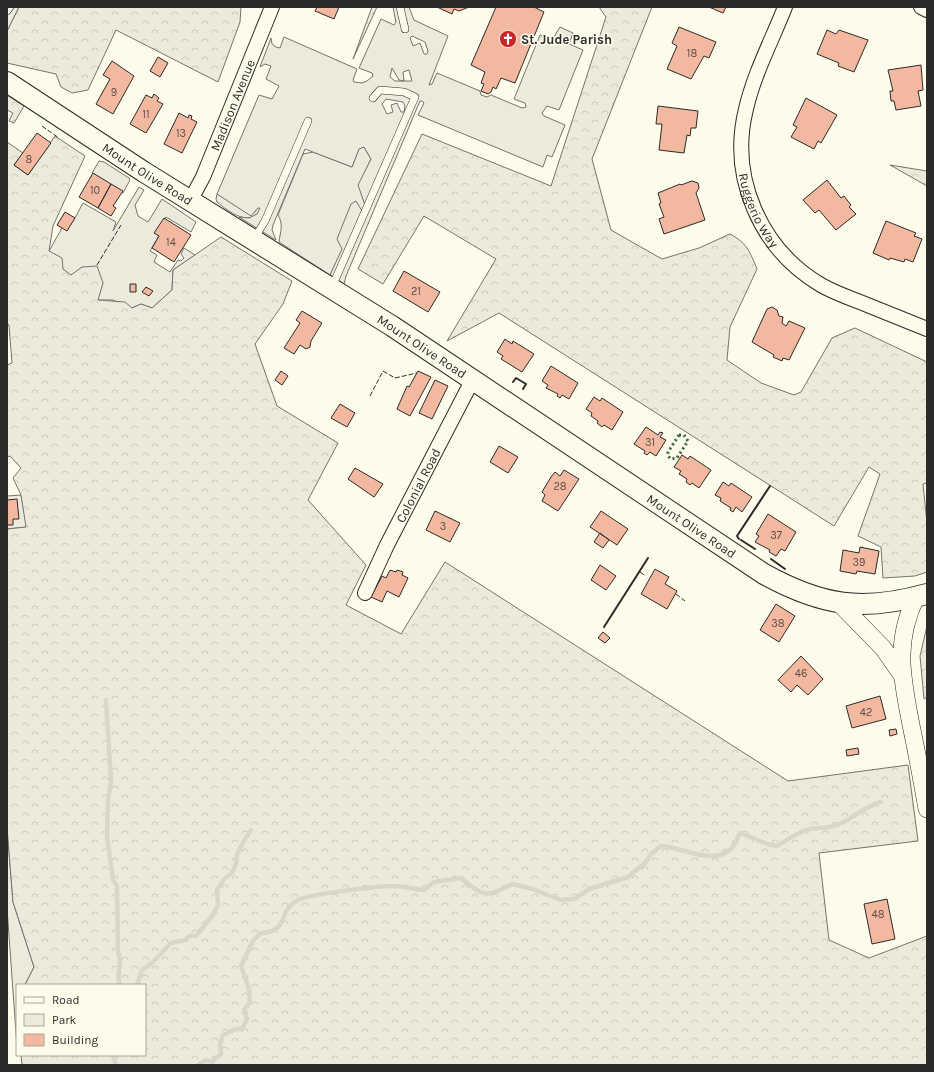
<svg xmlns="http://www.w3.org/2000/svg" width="934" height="1072" viewBox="0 0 934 1072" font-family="Karla,sans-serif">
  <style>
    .green { fill: #ecebdb; stroke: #74746e }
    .forest { fill: url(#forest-crowns); stroke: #74746e }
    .parking { fill: #eceadb; stroke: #74746e; fill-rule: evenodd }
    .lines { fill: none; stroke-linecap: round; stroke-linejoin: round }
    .stream { stroke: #d8d7c9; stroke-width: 4.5 }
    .building { fill: #f2b8a0; stroke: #2b2b2b }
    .service-casing { stroke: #2b2b2b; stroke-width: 8 }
    .minor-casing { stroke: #2b2b2b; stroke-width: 16 }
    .tertiary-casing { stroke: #2b2b2b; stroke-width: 18 }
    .secondary-casing { stroke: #2b2b2b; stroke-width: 22 }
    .service { stroke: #fdfbea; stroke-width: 7 }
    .minor { stroke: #fdfbea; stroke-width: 14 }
    .tertiary { stroke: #fdfbea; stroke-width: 17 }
    .secondary { stroke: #fdfbea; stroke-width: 20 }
    .hedge { stroke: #34623c; stroke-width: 3; stroke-dasharray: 2 3; stroke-linecap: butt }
    .fence { stroke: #2b2b2b; stroke-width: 1; stroke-dasharray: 5 2; stroke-linecap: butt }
    .wall { stroke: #2b2b2b; stroke-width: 2 }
    .labels { text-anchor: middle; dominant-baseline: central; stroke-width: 3; stroke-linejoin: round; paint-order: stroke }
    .number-label { font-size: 11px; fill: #5d4e48 }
    .poi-label { font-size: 13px; font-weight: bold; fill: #2b2b2b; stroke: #fdfbea; text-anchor: start }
    .street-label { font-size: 13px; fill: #2b2b2b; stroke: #fdfbea }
  </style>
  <defs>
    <pattern id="forest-crowns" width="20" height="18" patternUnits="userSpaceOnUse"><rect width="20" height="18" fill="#ecebdb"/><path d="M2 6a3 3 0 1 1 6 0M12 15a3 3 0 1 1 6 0" fill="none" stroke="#cbcabc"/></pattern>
  </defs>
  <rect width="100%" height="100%" fill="#fdfbea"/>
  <path class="green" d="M362,147H364L371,159L359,185L365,205L330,275L279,242C280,232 284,225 278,215L303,154L313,152L352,167L359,148Z
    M99,161L104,162L129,178L130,180L123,193L92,173Z
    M139,187L144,190L135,205L138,216L148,222L162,199L196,222L191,232L166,217L155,233L159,236L150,251L157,255L154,262L170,272L178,260L181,261L184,258L181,254L184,248L195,255L173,270L172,290L152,308L141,304L132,308L113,300H97L103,283L82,267L71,276L63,269L49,251L62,228L75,218L83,203L116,222L113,231Z
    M217,194L254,213L258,207L261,209C250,228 229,212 217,202L216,199Z
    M21,495L27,527L7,529V496Z
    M7,827L13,902L34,967L25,985H17V1047L7,908Z"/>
  <path class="forest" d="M19,7H241L240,22L218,82L116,30L88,90L72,93L61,87L56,74L7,63V31Z
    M372,7H377L353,59Z
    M599,7H652L592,159L611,230L662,259L699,248L730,234C747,243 750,252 757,269L730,327L727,360L761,383L794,395L801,392L832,338L855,328L927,362V483L923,484L927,523V572L915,576L883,578L881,547L858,536L880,474L869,467L834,526L499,313L447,341L496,259L424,216L383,284L358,269L422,134L551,186L606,17Z
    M7,95L24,106L14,123L9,121L13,113L7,110Z
    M55,136L85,156L53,226L49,251L62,258L63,269L71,275L82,267L97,266L103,283L98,300L125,302L132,308L141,304L152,308L172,290L173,270L221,237L292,281L283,304L255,344L277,406L338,443L308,500L366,565L346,605L401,634L445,562L788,781L908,765L918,841L819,853L829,940L869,958L927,936V1065H22L21,1055H145V985H25L34,967L13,902L7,827V529L26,527L21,495L13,478L21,468L10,456L7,457V365L12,363L9,325L7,324V142L23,153L14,165L28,175Z
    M890,165L927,171V186Z
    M927,626V697L924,699L920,656Z"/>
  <path class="parking" d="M7,7H19L7,31Z
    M393,7H409L414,20L448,36L429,85L432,84L437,73L480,91L481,95L487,97L491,95L522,108L526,107L525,103L514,99L540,35L552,40L560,27L573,33L569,44L583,50L559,110L547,106L542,113L544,116L565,125L552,157L547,155L543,167L418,115L424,103L422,101H420L346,276L344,284L330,275L342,249L337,239L351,204L356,201L362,211L365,205L358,185L371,159L364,147L359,149L352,167L305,149L273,225L272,230L276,240L239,217L249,218L257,214L260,208H258L251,216L217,194L259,95L272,99L279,86L266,79L271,66L265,64L260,67L271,38L272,44L276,47L280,48L284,37L357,69L353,80L354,82L362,83L367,81L373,76L372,73L359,68L381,19L394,25L396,22ZM412,36L425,42L428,51L427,54H424L420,43L413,46L410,38ZM392,68L399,80L404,81L403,72L409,70L412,81H395L390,77ZM386,99L403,102L405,106L404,112H401L397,103L391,105L393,112L387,114L382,104Z"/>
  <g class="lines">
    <path class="stream" d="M106,700L111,781L108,800L107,837L113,880L117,886L118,952C124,964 115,973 120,985
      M137,985L142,970L152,963L171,943L185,940L189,936H196L213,915L218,905L217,890L224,879L231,874L236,864L237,855L242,844L251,830
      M113,1055L116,1065
      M198,1065L205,1060L212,1062L221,1054L220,1044L223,1035L236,1029H242L247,1019L244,1010L250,1002L249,989L241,966L253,941L261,933C290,931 277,913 296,901C307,894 379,886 393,886C404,886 414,889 424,890L434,882L461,878C484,897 486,898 512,884L533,889L560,900L575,899L589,889L628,877L645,863L651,854L661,846C682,847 713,866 731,849C735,845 737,838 740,833L767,844L777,846C789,839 797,832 810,829C819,827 828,829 837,825C853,819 864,806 881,802"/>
  </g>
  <path class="building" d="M317,7H339L334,19L315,11Z
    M437,7H469L459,11L454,9L452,14Z
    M496,7H534L544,12L515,83L501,78L496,89L493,87L491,92L488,94L481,91L484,84L481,83L485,72L471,65Z
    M709,7H726L723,13Z
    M679,27L716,42L709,58L704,56L691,79L667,69L677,46L672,43Z
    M827,30L836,34L839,30L868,40L854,72L838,66L839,63L817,54Z
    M158,57L168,63L160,77L150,71Z
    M112,61L134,76L113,114L96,104L110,79L103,75Z
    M921,65L923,90L918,91L921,106L896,110L894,101H891L890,91H893L888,70Z
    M154,94L159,98L157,101L163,104L146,133L130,124L146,95L152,98Z
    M806,98L837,115L821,143L818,141L814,149L791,137L797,127L793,125Z
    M658,106L698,111L696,128H691L690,136L687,135L684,153L659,150L662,124H656Z
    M179,113L188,118L189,115L192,116L191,119L197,122L182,153L164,144Z
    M37,133L51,143L28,175L14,165Z
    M93,173L111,184L98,208L79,197Z
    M827,180L841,198L844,196L851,205L849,207L856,214L836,230L819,210L815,213L803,200Z
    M692,181L698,183L699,188L696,193L705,220L664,234L659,219L664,217L659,204L661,203L658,193L680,184L681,185Z
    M111,184L123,191L113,206L116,208L111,216L98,208Z
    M65,212L75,218L67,231L57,225Z
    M164,218L191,235L174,262L152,248L159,236L154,233Z
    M886,221L916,233L914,236L922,239L913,262L905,259L904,262L890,258L889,260L873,253Z
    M404,271L440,292L428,312L393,291Z
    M130,284H136V292H130Z
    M146,287L153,291L149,296L142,292Z
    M772,307L777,310L779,316L783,317L782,323L786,326L789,321L805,328L789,360L783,358L782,361L773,357L774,355L752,342L767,309Z
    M302,311L322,323L311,341L310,347L306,349L300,345L294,354L284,348L300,323L296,320Z
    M505,339L512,344L513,341L534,354L522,372L501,359L503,356L497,352Z
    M551,366L578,383L569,399L562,395L560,398L557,396L558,394L546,388L548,385L542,381Z
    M281,371L288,376L282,385L275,380Z
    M418,371L431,377L410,416L397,409L407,386L409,387Z
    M435,380L448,386L432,419L419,413Z
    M594,397L600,401L602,398L623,412L612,430L604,425L602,427L597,423L598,421L591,416L592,413L586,409Z
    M340,404L355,413L347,427L331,418Z
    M646,427L658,435L660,432L663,433L660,437L666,440L656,456L650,452L647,455L644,453L645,451L634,444Z
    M499,446L518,457L508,473L490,462Z
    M682,455L688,459L690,456L711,470L699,488L692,483L690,485L686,482L687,479L679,474L681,471L674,467Z
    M355,468L383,484L374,497L348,479Z
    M564,470L579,479L558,511L542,501L545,495L542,492L551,477L555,472L560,476Z
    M723,482L729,486L731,483L752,497L742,512L736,507L733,512L730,510L731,508L720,501L721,498L715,495Z
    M17,499L19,519H13V525H7V500Z
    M435,511L460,523L450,542L426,530Z
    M601,511L628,529L617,545L590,527Z
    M768,514L796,532L785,551L781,549L776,556L769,552L770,550L755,542L759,536L756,534Z
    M600,533L609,540L603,548L594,542Z
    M860,547L879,551L875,574L857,571L856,574L840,571L843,550L859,553Z
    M600,565L616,576L606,590L591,580Z
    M655,569L669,577L665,584L677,591L667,609L641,594Z
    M390,570L396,572L397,570L403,572L402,575L408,578L399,597L387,591L382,602L371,597L382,576L386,578Z
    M776,604L795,616L779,642L760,630Z
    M603,632L610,638L605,643L598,638Z
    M801,656L823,679L808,695L797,685L791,692L778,680Z
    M880,696L886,719L852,728L846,706Z
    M896,729L897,734L890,736L889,730Z
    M858,748L859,754L847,756L846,750Z
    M887,899L895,939L872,944L864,904Z"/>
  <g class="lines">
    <defs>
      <path id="service" d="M400,7L405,29
        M7,11L10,7
        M254,239L265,221L308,121
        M332,287L415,97L404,92L380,90L373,98"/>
      <g id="minor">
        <path id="s1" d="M785,7C772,40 754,74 746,109C729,177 760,249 821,285C833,292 847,297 860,302C882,311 905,320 927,329"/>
        <path d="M921,7L927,10"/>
        <path id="s2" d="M190,201L203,177L272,7"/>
        <path id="s3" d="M365,593L387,545L473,379"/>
      </g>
      <path id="tertiary" d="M916,597C894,642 902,678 911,725C917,753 922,781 927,809
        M839,603L883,648L901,674"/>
      <g id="secondary">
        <path id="s4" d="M7,82L144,172L392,326L764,574C822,606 862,612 927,594"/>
      </g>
    </defs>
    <use href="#service" class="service-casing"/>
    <use href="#minor" class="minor-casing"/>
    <use href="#tertiary" class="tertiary-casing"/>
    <use href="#secondary" class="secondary-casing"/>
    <use href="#service" class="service"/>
    <use href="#minor" class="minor"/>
    <use href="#tertiary" class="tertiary"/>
    <use href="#secondary" class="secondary"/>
    <path class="hedge" d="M679,435H684L688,441L677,458L671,459L668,456V452Z"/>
    <path class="fence" d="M42,126L59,138
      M97,265L121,225
      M370,396L383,371L395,378L417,373
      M640,572L646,576
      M676,594L685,601"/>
    <path class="wall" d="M513,382L516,378L526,384L523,389
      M739,539L737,536L770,486
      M741,540L755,549
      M771,559L785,569
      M604,627L648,558"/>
  </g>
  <defs>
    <symbol id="church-disc" viewBox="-11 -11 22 22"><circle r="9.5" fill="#c62828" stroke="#fdfbea"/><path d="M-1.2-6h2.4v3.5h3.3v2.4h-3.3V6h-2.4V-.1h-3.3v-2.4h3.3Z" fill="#fff"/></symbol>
  </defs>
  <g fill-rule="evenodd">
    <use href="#church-disc" x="498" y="29" width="20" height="20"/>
  </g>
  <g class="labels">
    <g class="number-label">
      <text x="692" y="53">18</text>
      <text x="114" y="92">9</text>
      <text x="146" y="114">11</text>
      <text x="181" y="133">13</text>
      <text x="29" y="159">8</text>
      <text x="95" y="190">10</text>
      <text x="171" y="242">14</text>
      <text x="416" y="291">21</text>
      <text x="650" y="442">31</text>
      <text x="560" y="486">28</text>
      <text x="443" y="526">3</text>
      <text x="776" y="535">37</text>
      <text x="859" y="562">39</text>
      <text x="778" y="623">38</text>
      <text x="801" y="673">46</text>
      <text x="866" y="712">42</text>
      <text x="878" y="914">48</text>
    </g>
    <g class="poi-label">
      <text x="521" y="39">St. Jude Parish</text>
    </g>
    <g class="street-label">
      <text stroke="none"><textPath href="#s2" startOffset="105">Madison Avenue</textPath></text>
      <text stroke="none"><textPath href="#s4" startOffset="168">Mount Olive Road</textPath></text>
      <text stroke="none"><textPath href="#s1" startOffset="214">Ruggerio Way</textPath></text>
      <text stroke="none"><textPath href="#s4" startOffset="492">Mount Olive Road</textPath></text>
      <text stroke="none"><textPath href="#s3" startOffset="120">Colonial Road</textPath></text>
      <text stroke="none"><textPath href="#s4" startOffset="816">Mount Olive Road</textPath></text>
    </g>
  </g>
  <rect width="934" height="1072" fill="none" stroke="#2b2b2b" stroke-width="16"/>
  <rect x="16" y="984" width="130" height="72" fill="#fdfbea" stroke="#a9a89e"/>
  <rect x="24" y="997" width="20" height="6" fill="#fdfbea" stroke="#a9a89e"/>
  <text x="52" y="1004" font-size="12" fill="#2b2b2b">Road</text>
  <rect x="24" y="1014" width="20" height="12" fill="#ecebdb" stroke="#a9a89e"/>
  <text x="52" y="1024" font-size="12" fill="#2b2b2b">Park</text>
  <rect x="24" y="1034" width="20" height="12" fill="#f2b8a0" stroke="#a9a89e"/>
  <text x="52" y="1044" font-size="12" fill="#2b2b2b">Building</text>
</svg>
